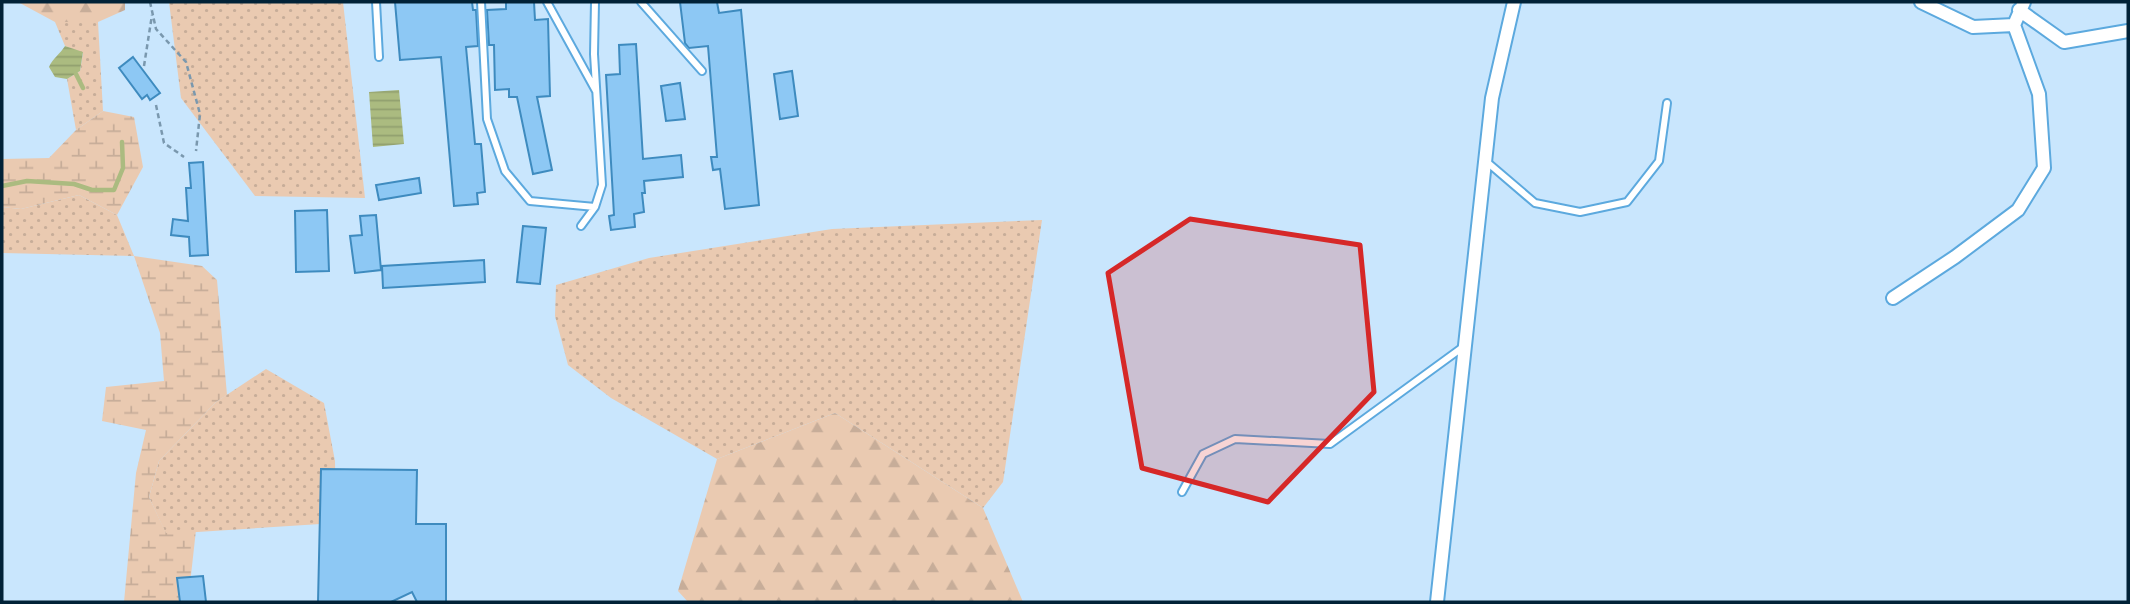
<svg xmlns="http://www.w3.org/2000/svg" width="2130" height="604" viewBox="0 0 2130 604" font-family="Rubik,sans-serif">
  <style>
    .grass { fill: url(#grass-dots) }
    .forest { fill: url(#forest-firs) }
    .wetland { fill: url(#wetland-marsh) }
    .water { fill: url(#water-rules) }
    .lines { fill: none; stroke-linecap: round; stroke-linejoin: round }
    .stream { stroke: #abbb80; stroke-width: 4.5 }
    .building { fill: #8dc8f4; stroke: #3e8bbf; stroke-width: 2 }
    .service-casing { stroke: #5ca9de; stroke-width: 10 }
    .minor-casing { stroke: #5ca9de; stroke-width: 16 }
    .path { stroke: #7a98ae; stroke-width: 2.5; stroke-dasharray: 5 3.5; stroke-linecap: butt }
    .service { stroke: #fff; stroke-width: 6 }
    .minor { stroke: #fff; stroke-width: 12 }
    .marked { fill: #d62828; fill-opacity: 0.2; stroke: #d62828; stroke-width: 5; stroke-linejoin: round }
  </style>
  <defs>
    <pattern id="grass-dots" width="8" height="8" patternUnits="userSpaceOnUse" patternTransform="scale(1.75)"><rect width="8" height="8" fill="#eacab1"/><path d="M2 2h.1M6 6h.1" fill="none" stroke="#c7ad99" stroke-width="1.8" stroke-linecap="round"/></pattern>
    <pattern id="forest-firs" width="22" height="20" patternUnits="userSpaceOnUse" patternTransform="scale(1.75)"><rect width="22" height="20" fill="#eacab1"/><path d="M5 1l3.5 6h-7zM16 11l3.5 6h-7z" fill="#c7ad99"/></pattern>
    <pattern id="wetland-marsh" width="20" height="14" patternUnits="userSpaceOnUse" patternTransform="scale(1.75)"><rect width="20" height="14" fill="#eacab1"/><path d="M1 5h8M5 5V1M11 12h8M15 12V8" fill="none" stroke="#c7ad99"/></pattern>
    <pattern id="water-rules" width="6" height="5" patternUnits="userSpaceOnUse" patternTransform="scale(1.75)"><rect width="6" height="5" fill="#abbb80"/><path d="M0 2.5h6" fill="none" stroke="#91a06f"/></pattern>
  </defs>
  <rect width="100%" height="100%" fill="#c9e6fd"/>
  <path class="grass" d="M169,2H343L365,198L255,196L181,98Z
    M55,22H98L103,111L76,130L67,79L80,71L83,53L65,46Z
    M79,195L117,215L134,256L2,253V207L21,209Z
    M1042,220L1003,482L983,508L835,413L717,459L611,398L568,365L555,316L556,285L649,258L832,229Z
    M266,369L324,403L335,461L336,523L166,534L149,497L159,461L216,402Z"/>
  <path class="forest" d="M18,2H125V10L98,22H55Z
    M835,413L983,508L1023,602H688L678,591L717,459Z"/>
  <path class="wetland" d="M103,111L134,117L143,167L117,215L79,195L21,209L2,207V159L49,158L76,130Z
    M134,256L202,266L217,280L227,395L216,402L159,461L149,497L166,533L196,530L188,602H124L136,473L146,430L102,421L106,387L164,381L160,333Z"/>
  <path class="water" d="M65,46L83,52L80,71L67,79L55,77L49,67C53,58 60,54 65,46Z
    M399,90L404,144L373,147L369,92Z"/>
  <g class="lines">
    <path class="stream" d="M76,74L83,88
      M2,186L27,181L74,184L92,190H114L123,168L122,142"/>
  </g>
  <path class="building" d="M395,2H472L473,10H476L478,46L466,47L475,144H481L485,192L477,193L478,204L454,206L441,57L400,60Z
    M506,2H534L535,20L548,19L550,96L537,97L552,170L533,174L517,97H509V89L495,90L494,45H489L487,10L506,9Z
    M680,2H717L719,13L741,10L759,205L725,209L720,169L713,170L711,157H717L708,46L689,48L685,43Z
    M636,44L643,159L681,155L683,177L644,181L645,193H642L644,212L634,214L635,227L611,230L609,216L614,215L606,75L620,74L619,45Z
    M133,57L160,93L150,100L147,95L142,99L119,68Z
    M792,71L798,116L780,119L774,74Z
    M680,83L685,119L666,121L661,86Z
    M203,162L208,255L190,256L189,237L171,235L173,219L188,221L186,188H191L189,163Z
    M419,178L421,193L379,200L376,185Z
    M327,210L329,271L296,272L295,211Z
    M376,215L381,270L355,273L350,236L362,235L360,216Z
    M523,226L546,228L540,284L517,282Z
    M484,260L485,282L383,288L382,266Z
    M321,469L417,470L416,524H446V602H417L412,592L391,602H318Z
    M203,576L206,602H180L177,578Z"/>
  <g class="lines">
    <defs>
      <path id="service" d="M376,2L379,57
        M481,2L487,119L505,171L530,201L595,207L602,185L594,54L595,2
        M547,2L596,91
        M641,2L702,71
        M1487,162L1535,203L1580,212L1627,202L1659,161L1667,103
        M581,226L595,207
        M1182,492L1203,454L1235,439L1330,444L1463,347"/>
      <path id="minor" d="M1921,2L1973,27L2014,25L2024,2
        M2019,10L2064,42L2128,31
        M1893,298L1955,257L2018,210L2044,168L2039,94L2014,25
        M1437,602L1492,98L1514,2"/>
    </defs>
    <use href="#service" class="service-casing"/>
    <use href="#minor" class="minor-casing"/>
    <path class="path" d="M150,2L156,29L186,62L200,114L196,151
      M144,66L152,15
      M156,105L164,143L184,157"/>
    <use href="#service" class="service"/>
    <use href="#minor" class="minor"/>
  </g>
  <path class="marked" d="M1190,219L1360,245L1374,392L1268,502L1142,468L1108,273Z"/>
  <rect width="2130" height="604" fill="none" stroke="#012237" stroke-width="7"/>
</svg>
